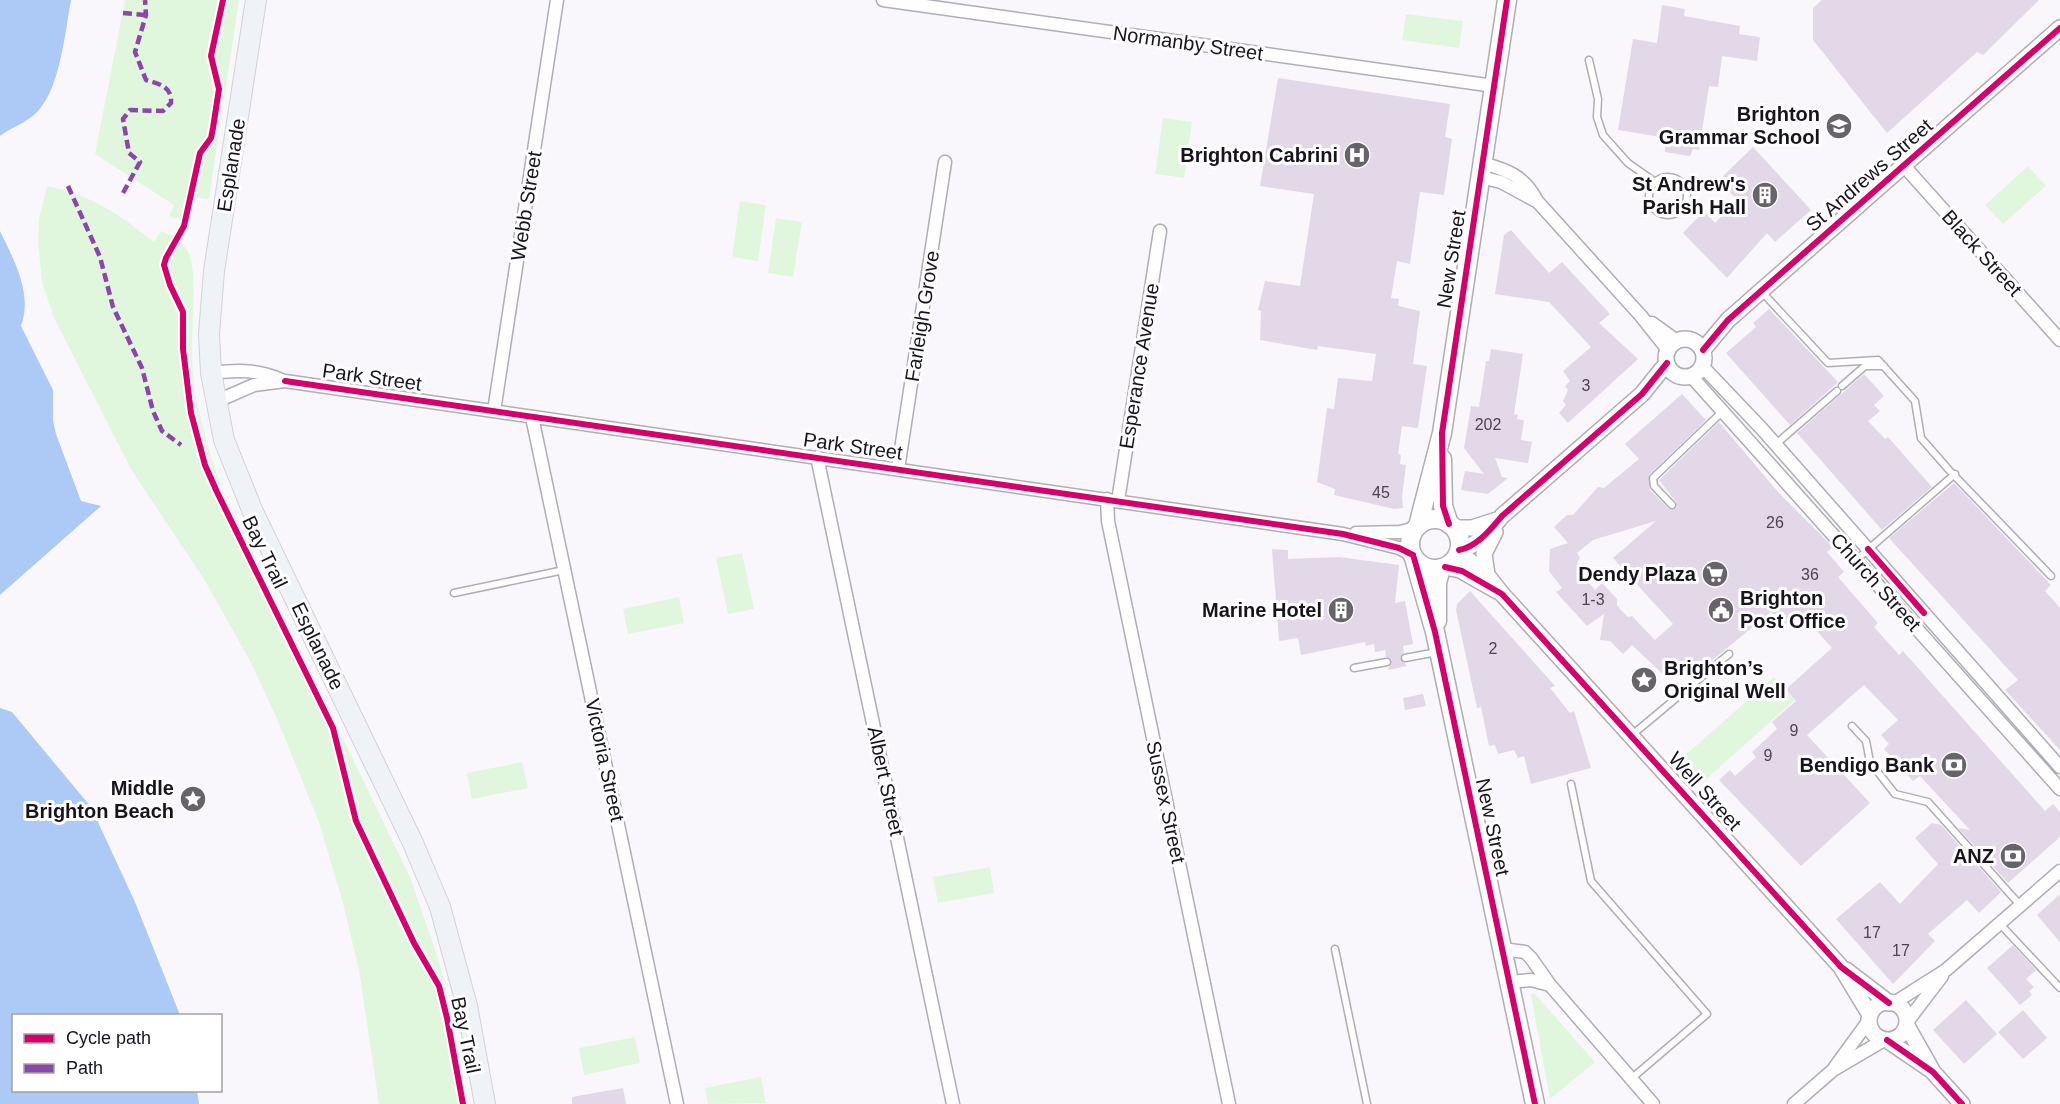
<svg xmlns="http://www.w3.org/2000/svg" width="2060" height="1104" viewBox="0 0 2060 1104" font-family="Helvetica,sans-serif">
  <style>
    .green { fill: #e1f7dd }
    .water { fill: #accaf5 }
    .building { fill: #e2d8e8; fill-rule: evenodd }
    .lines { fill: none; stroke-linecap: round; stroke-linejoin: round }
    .service-casing { stroke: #b0adb4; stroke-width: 9 }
    .minor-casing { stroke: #b0adb4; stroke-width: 15 }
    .tertiary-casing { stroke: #b0adb4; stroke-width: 18 }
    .secondary-casing { stroke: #b0adb4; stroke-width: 21 }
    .primary-casing { stroke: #d3d1d5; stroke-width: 22 }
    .service { stroke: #fefefe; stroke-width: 6 }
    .minor { stroke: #fefefe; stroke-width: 12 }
    .tertiary { stroke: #fefefe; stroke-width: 15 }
    .secondary { stroke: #fefefe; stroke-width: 18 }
    .primary { stroke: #eff3f7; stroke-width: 20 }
    .quiet { stroke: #8e44ad; stroke-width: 4.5; stroke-dasharray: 9 4.5; stroke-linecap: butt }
    .cycleway-casing { stroke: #fff; stroke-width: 10 }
    .cycleway { stroke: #d6006c; stroke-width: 6 }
    .labels { text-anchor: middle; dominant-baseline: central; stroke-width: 6; stroke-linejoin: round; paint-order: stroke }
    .number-label { font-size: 16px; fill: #4a4550 }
    .street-label { font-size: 20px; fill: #18141e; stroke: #fff }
    .poi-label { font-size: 20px; font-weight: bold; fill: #18141e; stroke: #fff; text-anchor: end }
  </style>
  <rect width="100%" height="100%" fill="#f9f7fb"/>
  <path class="green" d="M125,0H239L209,199L189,197L184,220L169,217L174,205L95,154Z
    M1406,14L1463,21L1459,48L1402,40Z
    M1163,118L1192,122L1184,178L1155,174Z
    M2028,166L2046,186L2003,224L1985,205Z
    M47,186C97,198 114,211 154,242L161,231C172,235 185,243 189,254C198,275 191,333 192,359C194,403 207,447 222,489L410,877L436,952L445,984L468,1104H379L359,970L343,903L320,825L278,721L250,661L204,579L132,471L54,318L42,282L38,242L39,219Z
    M740,201L766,205L758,261L732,257Z
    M776,218L802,222L793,277L768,273Z
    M742,553L754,609L728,614L716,558Z
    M679,597L684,623L628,634L623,609Z
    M1774,677L1795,700L1704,781L1683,757Z
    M522,762L528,788L472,799L467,773Z
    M990,867L994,893L938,903L933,877Z
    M1534,993L1595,1062L1550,1099L1531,995Z
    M635,1037L640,1063L584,1075L579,1048Z
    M761,1077L766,1103L708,1104L705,1088Z"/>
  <path class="water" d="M0,0H71C65,32 60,92 35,114C24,124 10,128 0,136Z
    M0,231C14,260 33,294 21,326L53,390V421L56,434L81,501L101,506L0,595Z
    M0,708L12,712L91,807L135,902L180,1015L14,1016V1090L197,1091L199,1104H0Z"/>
  <path class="building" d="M1822,0H2039L1983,55L1977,52L1887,133L1813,40V8Z
    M1662,5L1685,9L1684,16L1740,26L1739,34L1760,37L1757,61L1722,56L1718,87L1709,86L1699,150L1693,149L1690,156L1665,152V145L1660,144V137L1618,130L1633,39L1657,43Z
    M1278,78L1450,104L1445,137L1452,139L1444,195L1420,192L1410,264L1397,261L1391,298L1399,299L1398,306L1420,311L1413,364L1427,366L1418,428L1402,426L1398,454L1401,455L1400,464L1406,465L1402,497L1403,508L1394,509L1334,495L1335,489L1317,482L1327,408L1334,409L1338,378L1372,381L1376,354L1318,346L1317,350L1260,340L1261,311L1258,310L1265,281L1300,286L1314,194L1260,186Z
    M1753,147L1811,210L1775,242L1767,233L1727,278L1683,233L1704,211L1715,223L1737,200L1719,180Z
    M1511,230L1549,273L1562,262L1610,314L1599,323L1638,359L1568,423L1559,413L1566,405L1563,401L1568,390L1565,386L1570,381L1563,371L1591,347L1549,302L1495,294L1504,235Z
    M1769,309L1838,382L1790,425L1726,353L1756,327L1753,323Z
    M1491,349L1523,354L1514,414L1518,415L1517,419L1524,420L1521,440L1532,442L1528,463L1495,458L1502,477L1508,478L1488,494L1461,490L1465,471L1484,474L1464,448L1471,406L1479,407L1486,361H1489Z
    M1864,374L1884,396L1874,405L1880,411L1868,421L1885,439L1888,437L1932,487L1882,530L1797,433Z
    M1682,394L1706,420L1649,475L1650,490L1669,509L1676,508V502L1659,480L1719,422L1778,492L1833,547L1827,552L1844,572L1838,577L1878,623L1874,627L1899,655L1903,651L2045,811L2053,804L2060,812V837L2008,883L1958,828L1970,830L1920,776L1913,781L1884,749L1889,744L1881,735L1898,720L1864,685L1807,735L1870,803L1801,866L1719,780L1730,770L1735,776L1756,757L1752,752L1777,729L1772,722L1796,701L1786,689L1832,648L1799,611L1783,626L1771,612L1709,663L1705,659L1686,673L1680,668L1668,679L1632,645L1623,654L1610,641L1600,640L1604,614L1587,626L1556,592L1562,588L1549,571L1550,549L1568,543L1554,527L1567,515H1573L1598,487L1604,488L1639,459L1625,444ZM1656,521L1613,558L1673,624L1655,640L1632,616L1628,617L1621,610L1617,605V599L1602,583L1595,590L1579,570L1582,567L1577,563L1580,558L1577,553L1593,540Z
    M1954,483L2051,585L2045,591L2060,608V750L2005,690L2018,680L1889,538Z
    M1272,549L1288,550V559L1339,557L1399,565L1395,603L1405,601L1413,644L1403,646L1404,653L1400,658L1407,666L1388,670L1392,660L1386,657L1385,650L1375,652L1374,644L1366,646L1365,642L1301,655L1298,638L1279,641Z
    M1470,591L1555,686L1550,688L1570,713L1574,711L1591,768L1531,784L1524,756L1518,758L1514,750L1498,754L1495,745L1489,746L1481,707L1477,708L1456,610L1457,604Z
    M1423,694L1426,706L1405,710L1403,698Z
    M1932,823L1941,825L2001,892L1979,913L1967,900L1928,934L1935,941L1893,984L1836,919L1880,882L1900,904L1938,864L1915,838Z
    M2060,894V942L2037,915Z
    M2013,945L2036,970L2026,979L2034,987L2029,991L2032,995L2020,1005L1987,968Z
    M1966,1000L1997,1034L1964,1064L1933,1030Z
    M2023,1010L2047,1038L2023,1059L1998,1032Z
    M623,1088L626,1104H572V1097Z"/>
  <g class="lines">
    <defs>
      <path id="service" d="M1589,60L1598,99L1597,117L1603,135L1628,163L1655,182
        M1649 196a19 19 0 1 1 38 0a19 19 0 1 1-38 0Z
        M1761,291L1828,363L1878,360L1915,401L1921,438L1949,470L2051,576
        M1842,386L1865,366H1884
        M1776,444L1837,391
        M1672,505L1654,486L1653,478L1723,411
        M1856,560L1955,474
        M454,593L564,570
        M1405,658L1437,652
        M1354,668L1387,662
        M1852,726L1866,741L1870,762L1895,794L1928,802L2020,905
        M1632,735L1729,654
        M1571,784L1591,881L1707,1014L1631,1079
        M2000,924L2060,988
        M1335,949L1367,1104"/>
      <path id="minor" d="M883,0L1494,86
        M1482,163C1508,170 1524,176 1537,201L1641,316L1668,350
        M1904,166L2060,340
        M1480,177L1501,182L1536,201
        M1652,323L1677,341
        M1702,366L1762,429L2060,767
        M211,373C238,370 259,369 284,381
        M1691,376L2060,789
        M215,402L254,385L285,381L1343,534L1399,548L1413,555
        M494,411L557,0
        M532,417L677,1104
        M817,457L953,1104
        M898,469L945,162
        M1107,499L1108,521L1229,1104
        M1118,501L1160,231
        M1356,533L1400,532L1416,528
        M1502,949L1525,952L1531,958L1550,985L1653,1104
        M1509,982L1531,980L1550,985
        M1894,1003L1946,970L2060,871
        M1907,1022L1942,976
        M1835,1067L1870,1019
        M1794,1104L1833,1070L1884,1040"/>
      <path id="tertiary" d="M1666 358a19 19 0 1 1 38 0a19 19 0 1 1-38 0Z
        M1703,350L1728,320L2060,28
        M1454,528H1472L1497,520
        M1459,550C1477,547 1491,529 1502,516L1642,394L1667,363
        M1459,552L1487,575L1502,594L1841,967L1870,1015
        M1445,567L1460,570L1497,591
        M1487,575L1484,554L1495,532
        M1846,970L1889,1003
        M1869 1021a19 19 0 1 1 38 0a19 19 0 1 1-38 0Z
        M1907,1026L1933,1072L1962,1104
        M1887,1040L1931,1070"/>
      <path id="secondary" d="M1442,459L1443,506L1449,524
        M1410 544a25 25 0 1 1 50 0a25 25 0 1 1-50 0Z
        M1418,526L1442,433L1507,0
        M1414,558L1435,632L1535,1104
        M1437,621V583L1441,568"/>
      <path id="primary" d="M256,0L214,271L209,334L211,373L224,440L253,512L413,843L440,907L467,1006L485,1104"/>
    </defs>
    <use href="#service" class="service-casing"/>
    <use href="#minor" class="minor-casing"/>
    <use href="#tertiary" class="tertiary-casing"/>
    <use href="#secondary" class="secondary-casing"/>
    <use href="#primary" class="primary-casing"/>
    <use href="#service" class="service"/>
    <use href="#minor" class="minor"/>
    <use href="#tertiary" class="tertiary"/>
    <use href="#secondary" class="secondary"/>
    <use href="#primary" class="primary"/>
    <path class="quiet" d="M123,13L146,15
      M68,186L100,257L113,307L142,368L153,411L162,431L181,445
      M123,193L140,162L129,153L123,119L130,110L163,111L171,103C172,86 159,84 146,80L135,52L146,15L145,0"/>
    <defs>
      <path id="cycleway" d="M223,0L211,56L219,89L213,128L211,138L200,153L184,226L166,258L164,265L170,285L183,312V349L191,413L205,465L217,492L333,728L356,821L414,943L439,986L447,1018L463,1104
        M1703,350L1728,320L2060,28
        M285,381L1343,534L1399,548L1413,555
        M1449,524L1443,506L1442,433L1507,0
        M1868,549L1924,613
        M1459,550C1477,547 1491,529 1502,516L1642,394L1667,363
        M1414,558L1435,632L1535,1104
        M1445,567L1462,571L1502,594L1841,967L1889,1003
        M1887,1040L1933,1072L1962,1104"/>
    </defs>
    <use href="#cycleway" class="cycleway-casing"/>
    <use href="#cycleway" class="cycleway"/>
  </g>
  <defs>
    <symbol id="school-disc" viewBox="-11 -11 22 22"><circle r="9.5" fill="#67636b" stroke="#fff"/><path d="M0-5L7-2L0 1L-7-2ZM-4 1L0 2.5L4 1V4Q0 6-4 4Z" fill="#fff"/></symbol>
    <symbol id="hospital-disc" viewBox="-11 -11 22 22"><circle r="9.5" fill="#67636b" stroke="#fff"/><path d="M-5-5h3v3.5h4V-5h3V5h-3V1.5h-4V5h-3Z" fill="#fff"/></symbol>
    <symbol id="building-disc" viewBox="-11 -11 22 22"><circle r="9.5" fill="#67636b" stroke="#fff"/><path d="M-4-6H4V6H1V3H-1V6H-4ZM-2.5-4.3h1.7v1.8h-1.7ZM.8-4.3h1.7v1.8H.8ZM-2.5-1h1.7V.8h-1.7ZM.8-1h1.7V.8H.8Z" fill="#fff"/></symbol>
    <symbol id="supermarket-disc" viewBox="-11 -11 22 22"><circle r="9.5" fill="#67636b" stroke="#fff"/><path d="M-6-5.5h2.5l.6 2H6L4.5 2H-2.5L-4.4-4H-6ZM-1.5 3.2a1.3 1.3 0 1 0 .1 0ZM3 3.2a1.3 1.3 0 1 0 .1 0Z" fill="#fff"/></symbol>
    <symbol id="civic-disc" viewBox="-11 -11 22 22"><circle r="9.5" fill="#67636b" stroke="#fff"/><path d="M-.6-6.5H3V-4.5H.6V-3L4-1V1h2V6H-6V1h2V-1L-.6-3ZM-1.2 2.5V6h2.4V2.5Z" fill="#fff"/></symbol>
    <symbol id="sight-disc" viewBox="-11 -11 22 22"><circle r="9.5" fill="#67636b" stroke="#fff"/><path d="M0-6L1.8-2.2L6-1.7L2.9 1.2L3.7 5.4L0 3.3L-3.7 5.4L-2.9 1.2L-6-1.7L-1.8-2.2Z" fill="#fff"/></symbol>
    <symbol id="bank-disc" viewBox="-11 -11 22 22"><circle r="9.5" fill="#67636b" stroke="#fff"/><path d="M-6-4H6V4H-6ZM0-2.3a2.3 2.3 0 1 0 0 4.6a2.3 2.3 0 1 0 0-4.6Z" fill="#fff"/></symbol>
  </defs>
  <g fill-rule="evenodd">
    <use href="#school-disc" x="1824" y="111" width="30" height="30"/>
    <use href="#hospital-disc" x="1342" y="140" width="30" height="30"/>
    <use href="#building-disc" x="1750" y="180" width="30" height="30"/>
    <use href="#supermarket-disc" x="1700" y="559" width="30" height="30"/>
    <use href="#building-disc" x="1326" y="595" width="30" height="30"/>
    <use href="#civic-disc" x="1706" y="595" width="30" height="30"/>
    <use href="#sight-disc" x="1629" y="665" width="30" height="30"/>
    <use href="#bank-disc" x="1939" y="750" width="30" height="30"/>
    <use href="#sight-disc" x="178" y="784" width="30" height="30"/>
    <use href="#bank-disc" x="1998" y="841" width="30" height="30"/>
  </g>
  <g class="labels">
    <g class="number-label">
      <text x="1586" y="385">3</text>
      <text x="1488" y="424">202</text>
      <text x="1381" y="492">45</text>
      <text x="1775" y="522">26</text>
      <text x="1810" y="574">36</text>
      <text x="1593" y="599">1-3</text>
      <text x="1493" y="648">2</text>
      <text x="1794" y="730">9</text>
      <text x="1768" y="755">9</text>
      <text x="1872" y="932">17</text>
      <text x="1901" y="950">17</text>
    </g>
    <g class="street-label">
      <text transform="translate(1188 43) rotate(8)">Normanby Street</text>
      <text transform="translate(231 165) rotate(-81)">Esplanade</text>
      <text transform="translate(1869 175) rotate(-41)">St Andrews Street</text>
      <text transform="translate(526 206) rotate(-81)">Webb Street</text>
      <text transform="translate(1982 253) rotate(48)">Black Street</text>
      <text transform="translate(1451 259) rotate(-81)">New Street</text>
      <text transform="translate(922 316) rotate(-81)">Farleigh Grove</text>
      <text transform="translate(1139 366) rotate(-81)">Esperance Avenue</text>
      <text transform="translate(372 377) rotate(8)">Park Street</text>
      <text transform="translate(853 446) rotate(8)">Park Street</text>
      <text transform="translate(265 552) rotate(64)">Bay Trail</text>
      <text transform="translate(1876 582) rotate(48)">Church Street</text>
      <text transform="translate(318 646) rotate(64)">Esplanade</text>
      <text transform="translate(605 760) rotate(78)">Victoria Street</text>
      <text transform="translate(886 781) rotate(78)">Albert Street</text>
      <text transform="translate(1705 791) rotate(48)">Well Street</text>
      <text transform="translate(1166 802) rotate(78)">Sussex Street</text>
      <text transform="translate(1493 827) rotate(78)">New Street</text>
      <text transform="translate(466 1035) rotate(78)">Bay Trail</text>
    </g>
    <g class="poi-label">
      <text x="1820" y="114">Brighton<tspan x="1820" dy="23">Grammar School</tspan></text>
      <text x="1338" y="155">Brighton Cabrini</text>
      <text x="1746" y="184">St Andrew's<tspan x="1746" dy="23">Parish Hall</tspan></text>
      <text x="1696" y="574">Dendy Plaza</text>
      <text x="1740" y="598" text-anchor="start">Brighton<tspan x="1740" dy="23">Post Office</tspan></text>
      <text x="1322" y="610">Marine Hotel</text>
      <text x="1664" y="668" text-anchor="start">Brighton’s<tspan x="1664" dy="23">Original Well</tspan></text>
      <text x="1934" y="765">Bendigo Bank</text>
      <text x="174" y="788">Middle<tspan x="174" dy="23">Brighton Beach</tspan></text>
      <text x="1994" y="856">ANZ</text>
    </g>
  </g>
  <rect x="12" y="1014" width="210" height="78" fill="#ffffff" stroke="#a3a1a5" stroke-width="1.5"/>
  <rect x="24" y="1034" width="30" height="9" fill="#d6006c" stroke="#a3a1a5" stroke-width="1.5"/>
  <text x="66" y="1044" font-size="18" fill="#18141e">Cycle path</text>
  <rect x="24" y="1064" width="30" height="9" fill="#8e44ad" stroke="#a3a1a5" stroke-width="1.5"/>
  <text x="66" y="1074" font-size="18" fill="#18141e">Path</text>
</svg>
